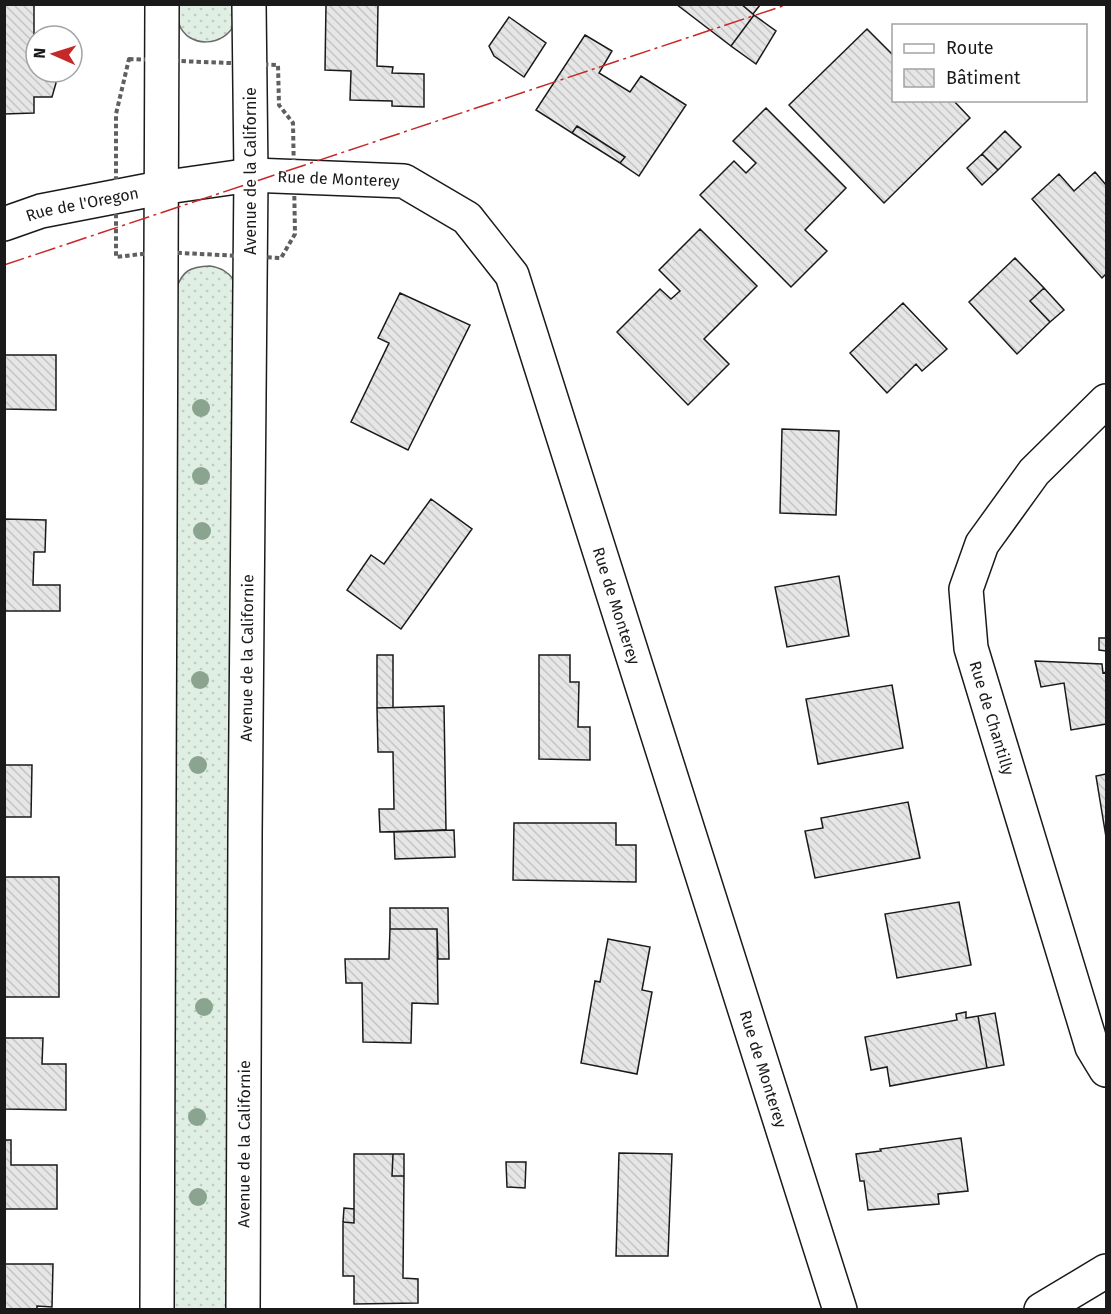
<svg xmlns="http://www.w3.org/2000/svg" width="1111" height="1314" viewBox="0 0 1111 1314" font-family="'Fira Sans',sans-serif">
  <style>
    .grass { fill: url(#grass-dots); stroke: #6a6a6a; stroke-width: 1.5 }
    .building { fill: url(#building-back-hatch); stroke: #1a1a1a; stroke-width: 1.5 }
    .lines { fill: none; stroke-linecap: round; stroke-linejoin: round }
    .street-casing { stroke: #1a1a1a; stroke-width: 36 }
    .secondary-casing { stroke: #1a1a1a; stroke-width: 36 }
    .path { stroke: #5f5f5f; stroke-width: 4; stroke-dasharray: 4.5 3; stroke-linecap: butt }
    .street { stroke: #fff; stroke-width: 33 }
    .secondary { stroke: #fff; stroke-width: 33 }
    .power { stroke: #c62828; stroke-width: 1.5; stroke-dasharray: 21 4.5 3 4.5; stroke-linecap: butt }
    .tree { fill: #8aa48f }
    .labels { text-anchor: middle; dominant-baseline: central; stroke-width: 4.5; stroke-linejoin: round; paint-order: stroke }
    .street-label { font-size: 16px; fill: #1a1a1a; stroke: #fff }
  </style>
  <defs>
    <pattern id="grass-dots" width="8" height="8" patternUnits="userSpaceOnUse" patternTransform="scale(1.5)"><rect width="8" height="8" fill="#e0efe3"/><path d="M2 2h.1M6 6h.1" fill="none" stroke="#c0ccc2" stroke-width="1.8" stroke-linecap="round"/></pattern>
    <pattern id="building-back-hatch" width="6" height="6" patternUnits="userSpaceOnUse" patternTransform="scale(1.5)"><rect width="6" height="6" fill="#e6e6e6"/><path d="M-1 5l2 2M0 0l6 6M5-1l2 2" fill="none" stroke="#c5c5c5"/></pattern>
  </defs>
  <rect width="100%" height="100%" fill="#fff"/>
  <path class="grass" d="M178,5H236C236,11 237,18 235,23C225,47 188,49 179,24C177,18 178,10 178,5Z
    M210,266C221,268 227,271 234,280L228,1309L173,1310L176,289C183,270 190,267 210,266Z"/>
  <path class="building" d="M4,4H34V70L52,72L56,83L52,97H34V113L4,114Z
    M326,4H378L377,66L393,67L392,73L424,74V107L392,106V101L350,100L351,71L325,70Z
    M676,4H741L754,15L731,46Z
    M741,4H759L760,5L753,14Z
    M754,15L776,31L756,64L731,46Z
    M509,17L546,43L524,77L494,56L489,46Z
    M867,29L894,56V100H953L970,118L884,203L789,105Z
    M585,35L612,51L599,73L630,92L641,76L686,105L639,176L620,163L625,157L577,126L572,133L536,110Z
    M766,108L846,188L805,230L827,251L791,287L700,195L734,161L746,173L756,163L733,141Z
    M577,126L625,157L620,163L572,133Z
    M1005,131L1021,147L998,170L982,154Z
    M982,154L998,170L982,185L967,168Z
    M1095,172L1106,185V274L1102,278L1032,199L1059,174L1074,191Z
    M700,229L757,286L704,339L729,364L688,405L617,332L660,289L671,299L680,291L659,270Z
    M1015,258L1044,288L1030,301L1050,322L1017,354L969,302Z
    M1044,288L1064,310L1050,322L1030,301Z
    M400,293L470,325L408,450L351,422L389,343L378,338Z
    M903,303L947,349L922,371L916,364L887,393L850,353Z
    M4,355H56V410L4,409Z
    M782,429L839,431L836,515L780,513Z
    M431,499L472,529L401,629L347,590L371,555L384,564Z
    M4,519L46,520L45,552H34L33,585H60V611H4Z
    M839,576L849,636L787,647L775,587Z
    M1099,638H1106V651L1099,650Z
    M377,655H393V708H377Z
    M539,655H570V682H579L578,727H590V760L539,759Z
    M1035,661L1102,664L1103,673L1106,672V724L1071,730L1064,683L1041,687Z
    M892,685L903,748L818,764L806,699Z
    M444,706L446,830L380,832L379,809H394L393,752H378L377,708Z
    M4,765H32L31,817H4Z
    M1106,774V837L1096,776Z
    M908,802L920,858L815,878L805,831L823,828L821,818Z
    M514,823H616V845H636V882L513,880Z
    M454,830L455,857L395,859L394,832Z
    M4,877H59V997H4Z
    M959,902L971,965L897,978L885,914Z
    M390,908H448L449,959H438L437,929H390Z
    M390,929H437L438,1004L412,1003L411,1043L363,1042L362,983H346L345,959H389Z
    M608,939L650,947L642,990L652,992L637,1074L581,1063L595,981L600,982Z
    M966,1012V1018L978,1016L987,1068L890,1086L887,1067L871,1070L865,1037L957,1020L956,1014Z
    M995,1013L1004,1065L987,1068L978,1016Z
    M4,1038H43L42,1064H66V1110L4,1109Z
    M961,1138L968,1191L938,1194L939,1204L868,1210L864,1181H860L856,1154L881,1151L880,1149Z
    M4,1140H11V1165H57V1209H4Z
    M619,1153L672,1154L668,1256H616Z
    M354,1154H393L392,1176H404L403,1278L418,1279V1303L354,1304V1276H343V1222L354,1223Z
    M393,1154H404V1176H392Z
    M506,1162H526L525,1188L507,1187Z
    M344,1208L354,1209V1223L343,1222Z
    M4,1264H53L52,1307L37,1306V1310H4Z"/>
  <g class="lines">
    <defs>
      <g id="street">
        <path id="s1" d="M4,224L41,211L160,188L251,175L404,181L467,218L512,275L840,1310"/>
        <path id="s2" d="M1106,401L1034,472L982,544L966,589L971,648L1092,1047L1106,1070"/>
        <path d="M1041,1310L1106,1271"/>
      </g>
      <g id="secondary">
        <path d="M157,1310L162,4"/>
        <path id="s3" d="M243,1310L245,835L251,175L249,4"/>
      </g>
    </defs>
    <use href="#street" class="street-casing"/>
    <use href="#secondary" class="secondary-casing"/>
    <path class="path" d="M129,59L278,65L279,105L293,123L295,234L281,258L160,252L116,257V114Z"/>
    <use href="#street" class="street"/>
    <use href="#secondary" class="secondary"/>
    <path class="power" d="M4,265L789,4"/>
  </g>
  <g class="tree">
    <circle cx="201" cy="408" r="9"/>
    <circle cx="201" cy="476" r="9"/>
    <circle cx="202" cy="531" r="9"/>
    <circle cx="200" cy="680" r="9"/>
    <circle cx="198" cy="765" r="9"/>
    <circle cx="204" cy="1007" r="9"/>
    <circle cx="197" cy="1117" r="9"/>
    <circle cx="198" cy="1197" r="9"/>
  </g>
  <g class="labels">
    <g class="street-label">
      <text transform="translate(250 171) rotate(-90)">Avenue de la Californie</text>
      <text stroke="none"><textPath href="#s1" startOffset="340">Rue de Monterey</textPath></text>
      <text stroke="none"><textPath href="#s1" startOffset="81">Rue de l'Oregon</textPath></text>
      <text stroke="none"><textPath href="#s1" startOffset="898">Rue de Monterey</textPath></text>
      <text stroke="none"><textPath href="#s3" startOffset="652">Avenue de la Californie</textPath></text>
      <text stroke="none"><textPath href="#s2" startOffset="370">Rue de Chantilly</textPath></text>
      <text stroke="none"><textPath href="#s1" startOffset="1384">Rue de Monterey</textPath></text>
      <text stroke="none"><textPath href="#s3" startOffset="166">Avenue de la Californie</textPath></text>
    </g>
  </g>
  <rect width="1111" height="1314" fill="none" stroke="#1a1a1a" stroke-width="12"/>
  <rect x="892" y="24" width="195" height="78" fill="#ffffff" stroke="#a3a3a3" stroke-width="1.5"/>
  <rect x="904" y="44" width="30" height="9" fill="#ffffff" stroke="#a3a3a3" stroke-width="1.5"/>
  <text x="946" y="54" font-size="18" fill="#1a1a1a">Route</text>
  <rect x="904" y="69" width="30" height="18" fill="url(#building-back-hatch)" stroke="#a3a3a3" stroke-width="1.5"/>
  <text x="946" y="84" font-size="18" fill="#1a1a1a">Bâtiment</text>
  <g transform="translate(54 54) rotate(273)"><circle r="28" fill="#ffffff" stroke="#a3a3a3" stroke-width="1.5"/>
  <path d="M0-4.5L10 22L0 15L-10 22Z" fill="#c62828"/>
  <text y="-9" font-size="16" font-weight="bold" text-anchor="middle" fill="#1a1a1a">N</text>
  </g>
</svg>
